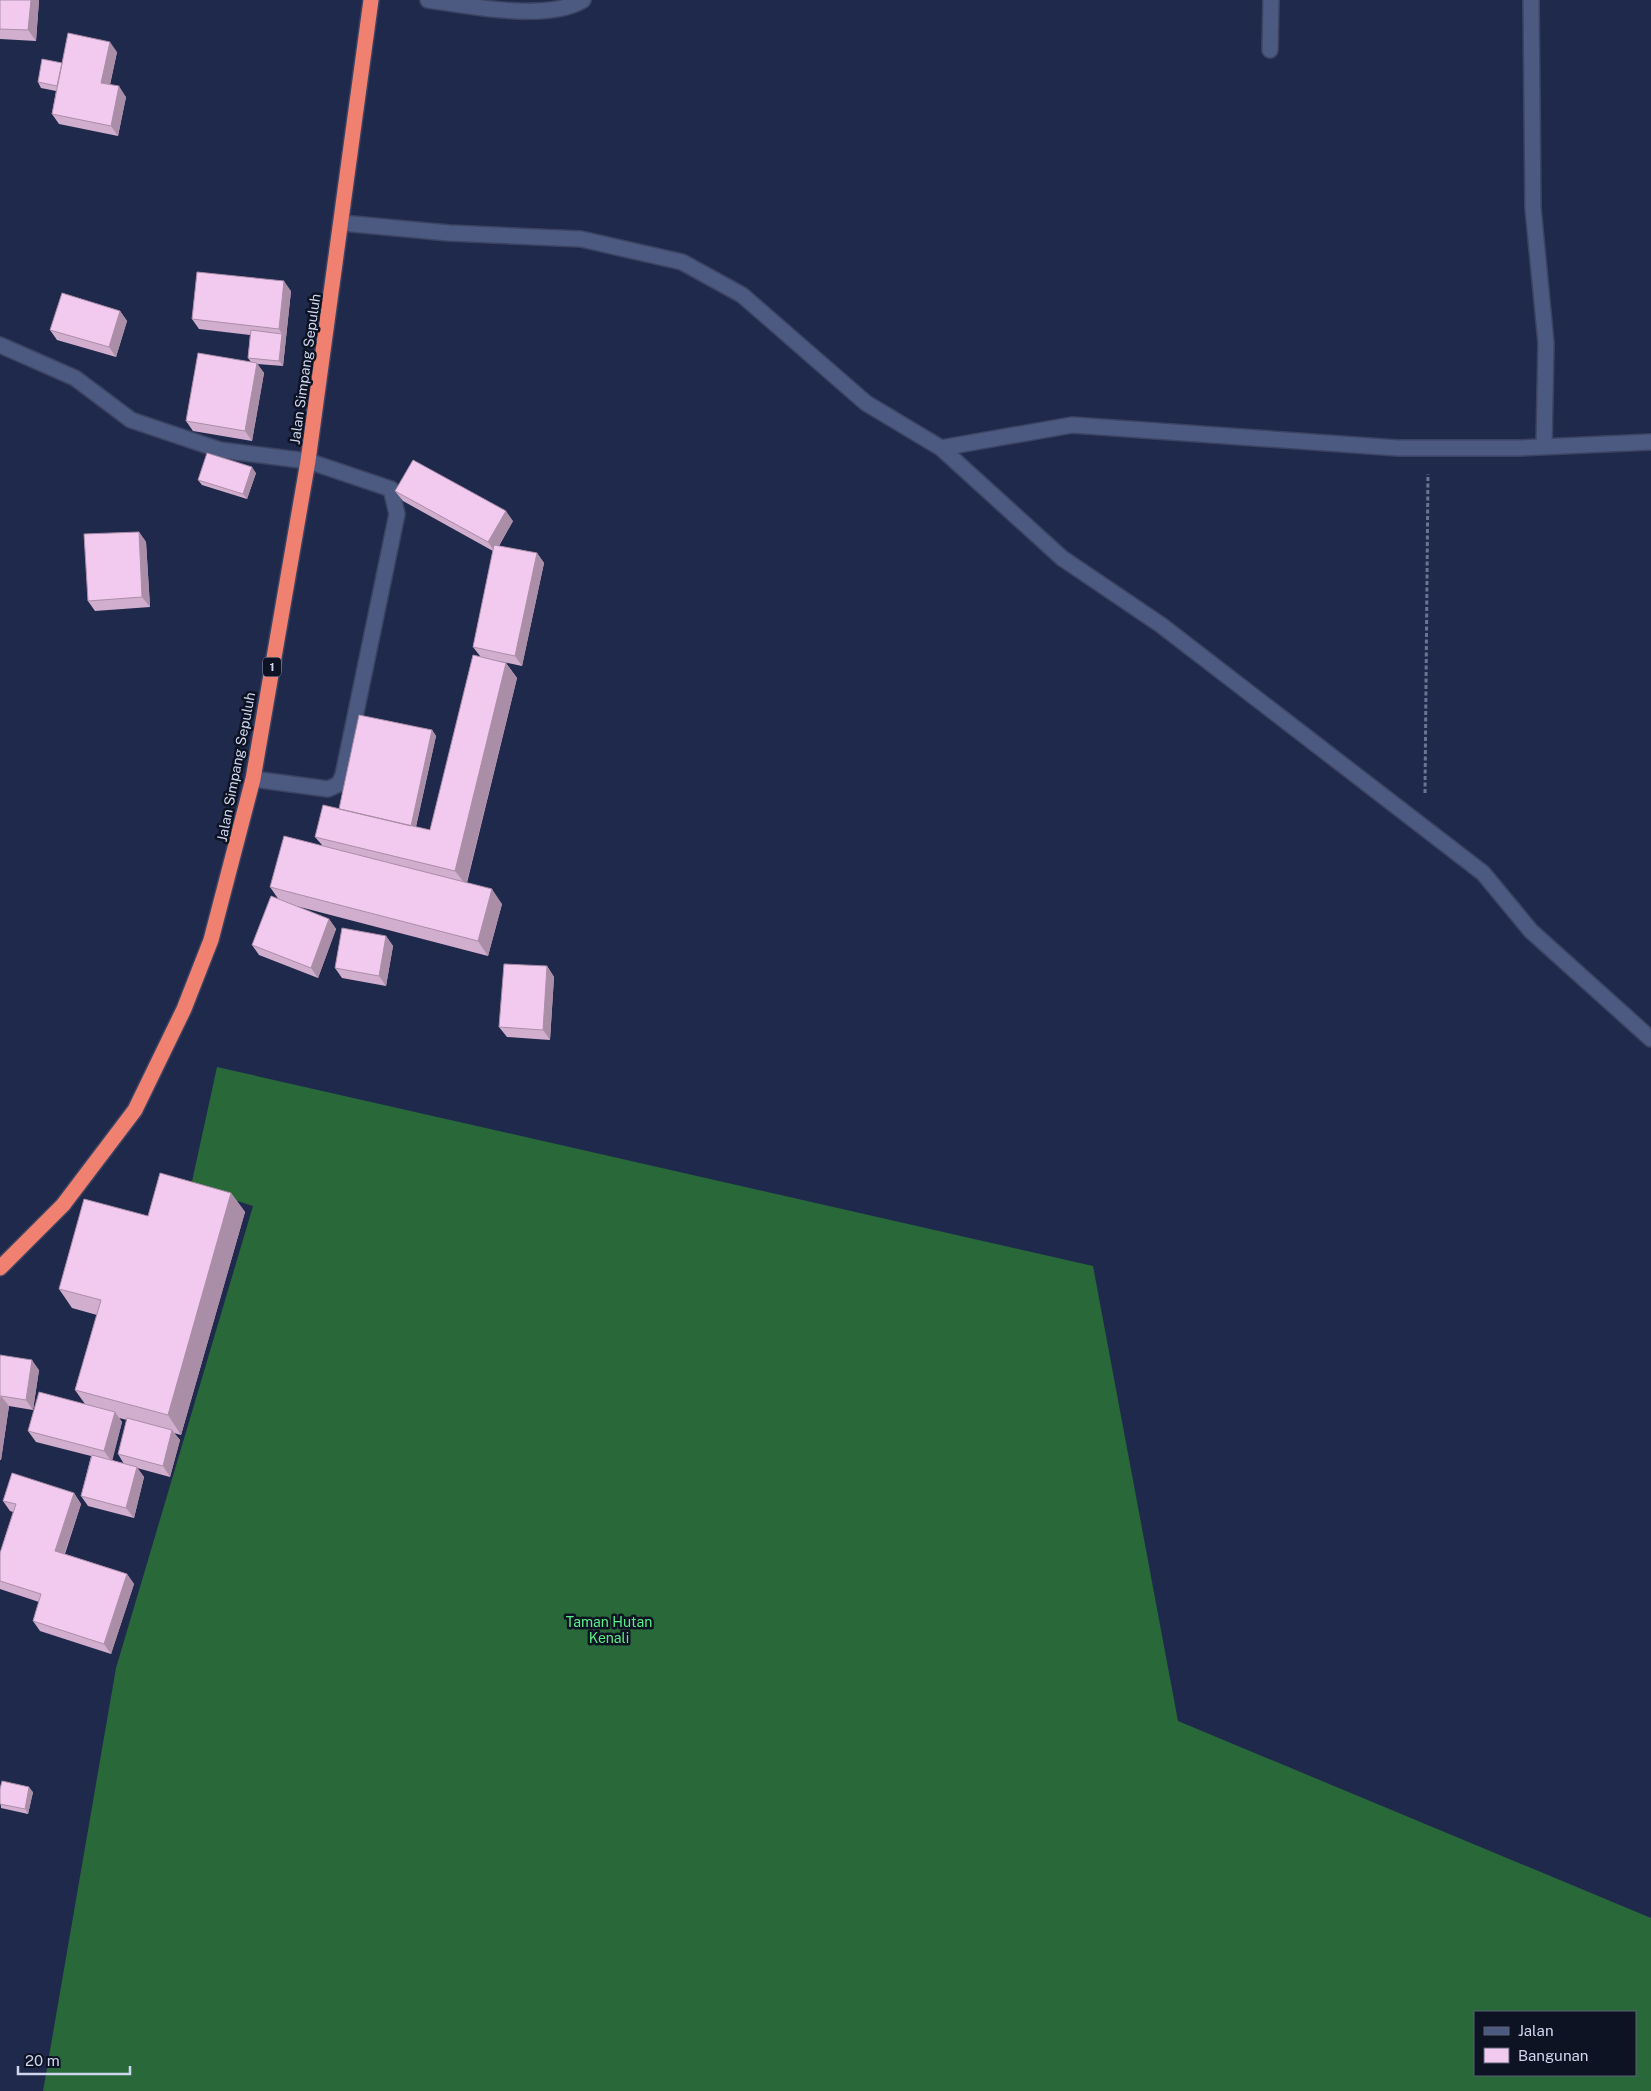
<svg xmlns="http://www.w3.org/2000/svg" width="1651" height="2091" viewBox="0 0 1651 2091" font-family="'Public Sans',sans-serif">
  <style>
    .forest { fill: #286839; fill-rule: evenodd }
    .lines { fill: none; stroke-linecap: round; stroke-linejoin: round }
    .minor-casing { stroke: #3c4362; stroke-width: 18 }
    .highway-casing { stroke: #3c4362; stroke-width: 18 }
    .path { stroke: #6b7492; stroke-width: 3; stroke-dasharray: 4 2.5; stroke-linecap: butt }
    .minor { stroke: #4c5980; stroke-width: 15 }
    .highway { stroke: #f0806f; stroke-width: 15 }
    .wall { fill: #d1aece; fill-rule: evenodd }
    .shaded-wall { fill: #aa8da7 }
    .building { fill: #f3caef; stroke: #aa8da7 }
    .labels { text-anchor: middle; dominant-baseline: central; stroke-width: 5; stroke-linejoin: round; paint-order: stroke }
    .shield { fill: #0e1323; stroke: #949cb0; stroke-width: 1 }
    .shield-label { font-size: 12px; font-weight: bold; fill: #ced6ed }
    .street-label { font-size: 14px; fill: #ced6ed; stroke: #0e1323 }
    .park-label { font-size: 14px; fill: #58ef85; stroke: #0e1323 }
  </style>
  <rect width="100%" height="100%" fill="#1f294c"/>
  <path class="forest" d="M217,1067L1093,1266L1178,1721L1651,1918V2091H43L116,1668L253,1206L191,1186ZM1475,2012H1635V2075H1475Z"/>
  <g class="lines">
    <defs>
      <path id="minor" d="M428,0C469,6 547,22 583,0
        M1531,0L1533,208L1546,343L1544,447
        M1270,50L1271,0
        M342,223L449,233L581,239L682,262L742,295L866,403L941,448L1062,558L1161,625L1483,873L1531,931L1651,1039
        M0,345L75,378L131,420L220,450L308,461L391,489L397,514L343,775L339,784L328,789L253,779
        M941,448L1072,425L1398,448H1519L1651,442"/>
      <path id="highway" d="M0,1268L63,1205L135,1110L184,1009L211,940L253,779L308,461L371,0"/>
    </defs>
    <use href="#minor" class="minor-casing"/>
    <use href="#highway" class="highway-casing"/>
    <path class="path" d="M1425,793L1428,474"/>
    <use href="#minor" class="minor"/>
    <use href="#highway" class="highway"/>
  </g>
  <path class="wall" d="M0,0H39L36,41L0,39Z
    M117,52L110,85L126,97L118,136L59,124L52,114L56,91L41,88L38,82L62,63Z
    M291,291L283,366L257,364L264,373L252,441L193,431L186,421L251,362L248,358L250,335L199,329L192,319Z
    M120,311L127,321L116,357L57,340L50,330Z
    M256,473L247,499L202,485L198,480Z
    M395,491L513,521L499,546L537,553L544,563L522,666L499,661L506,663L517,678L467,883L502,904L488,956L296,906L329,919L336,929L318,978L259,955L252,945L279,900L270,887L322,845L315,837L339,809L432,730L436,736L416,827L430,830L480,656L473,647L493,551L403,501Z
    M139,532L146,542L150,607L95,611L88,601Z
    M386,936L393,946L386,986L342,978L335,968Z
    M547,966L554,977L550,1040L507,1037L499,1027Z
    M231,1193L245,1212L181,1435L174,1433L180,1440L170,1477L137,1468L144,1477L134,1518L88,1506L81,1496L91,1456L36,1442L28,1431L85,1404L75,1390L97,1315L72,1308L59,1289L148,1216ZM119,1418L127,1420L118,1454L124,1464L112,1460L122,1422Z
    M0,1355L39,1370L33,1410L9,1406L1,1460H0Z
    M74,1493L81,1504L65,1554L127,1574L134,1584L111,1654L40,1631L33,1621L39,1602L0,1589V1553L13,1512L10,1511L3,1501Z
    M0,1789L33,1792L28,1814L1,1808Z"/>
  <path class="shaded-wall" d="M31,0H39L36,41L28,30Z
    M110,42L117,52L108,93L101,83Z
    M119,86L126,97L118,136L111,126Z
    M284,281L291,291L283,366L279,361L282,334L279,329Z
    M120,311L127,321L116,357L109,347Z
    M257,363L264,373L252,441L245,431Z
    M252,467L256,473L247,499L243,494Z
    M506,511L513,521L495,552L488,542Z
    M139,532L146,542L150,607L142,597Z
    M537,553L544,563L522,666L515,656Z
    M506,663L517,678L466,885L455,871Z
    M432,730L436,736L414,835L410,830Z
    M492,889L502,904L488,956L478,941Z
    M329,919L336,929L318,978L311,968Z
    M386,936L393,946L386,986L379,976Z
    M547,966L554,977L550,1040L543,1030Z
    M231,1193L245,1212L181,1435L168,1415Z
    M32,1360L39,1370L33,1410L26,1400Z
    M1,1396L9,1406L1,1460L0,1459V1406Z
    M115,1412L122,1422L112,1462L104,1451Z
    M172,1430L180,1440L170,1477L163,1466Z
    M137,1467L144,1477L134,1518L126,1508Z
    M74,1493L81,1504L62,1561L55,1551Z
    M127,1574L134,1584L111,1654L104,1644Z
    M29,1787L33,1792L28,1814L25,1809Z"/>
  <path class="building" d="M0,0H31L28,30L0,29Z
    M68,33L110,42L101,83L119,86L111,126L52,114Z
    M42,59L62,63L57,86L38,82Z
    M197,272L284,281L279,329L192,319Z
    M62,293L120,311L109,347L50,330Z
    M251,330L282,334L279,361L248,358Z
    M198,353L257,363L245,431L186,421Z
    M207,453L252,467L243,494L198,480Z
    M413,460L506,511L488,542L395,491Z
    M139,532L142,597L88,601L84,534Z
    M494,545L537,553L515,656L473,647Z
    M473,655L506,663L455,871L315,837L323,805L430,830Z
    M359,715L432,730L411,826L339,809Z
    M284,836L492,889L478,941L270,887Z
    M271,896L329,919L311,968L252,945Z
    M342,928L386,936L379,976L335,968Z
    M504,964L547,966L543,1030L499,1027Z
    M160,1173L231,1193L168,1415L75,1390L101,1300L59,1289L84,1199L148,1216Z
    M0,1355L32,1360L26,1400L1,1396L0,1406Z
    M39,1392L115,1412L104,1451L28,1431Z
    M127,1418L172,1430L163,1466L118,1454Z
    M92,1455L137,1467L126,1508L81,1496Z
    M12,1473L74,1493L55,1551L127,1574L104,1644L33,1621L41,1594L0,1581V1553L16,1504L3,1501Z
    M2,1781L29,1787L25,1809L0,1804V1789Z"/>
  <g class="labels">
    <rect class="shield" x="263" y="657.5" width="18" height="19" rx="4"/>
    <g class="shield-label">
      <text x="272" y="667">1</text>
    </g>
    <g class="street-label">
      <text transform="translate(305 369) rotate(-82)">Jalan Simpang Sepuluh</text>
      <text transform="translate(236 767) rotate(-79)">Jalan Simpang Sepuluh</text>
    </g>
    <g class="park-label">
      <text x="609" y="1622">Taman Hutan<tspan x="609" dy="16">Kenali</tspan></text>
    </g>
  </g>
  <rect x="1474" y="2011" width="162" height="65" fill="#0e1323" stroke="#5b6174"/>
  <rect x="1484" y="2027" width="25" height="8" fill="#4c5980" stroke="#5b6174"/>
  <text x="1518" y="2036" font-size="15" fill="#ced6ed">Jalan</text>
  <rect x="1484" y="2048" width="25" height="15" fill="#f3caef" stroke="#5b6174"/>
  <text x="1518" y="2061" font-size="15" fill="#ced6ed">Bangunan</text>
  <path d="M18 2066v8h112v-8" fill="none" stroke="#ced6ed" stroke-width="2.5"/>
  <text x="25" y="2066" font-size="15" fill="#ced6ed" stroke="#0e1323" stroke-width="4" paint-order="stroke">20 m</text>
</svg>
